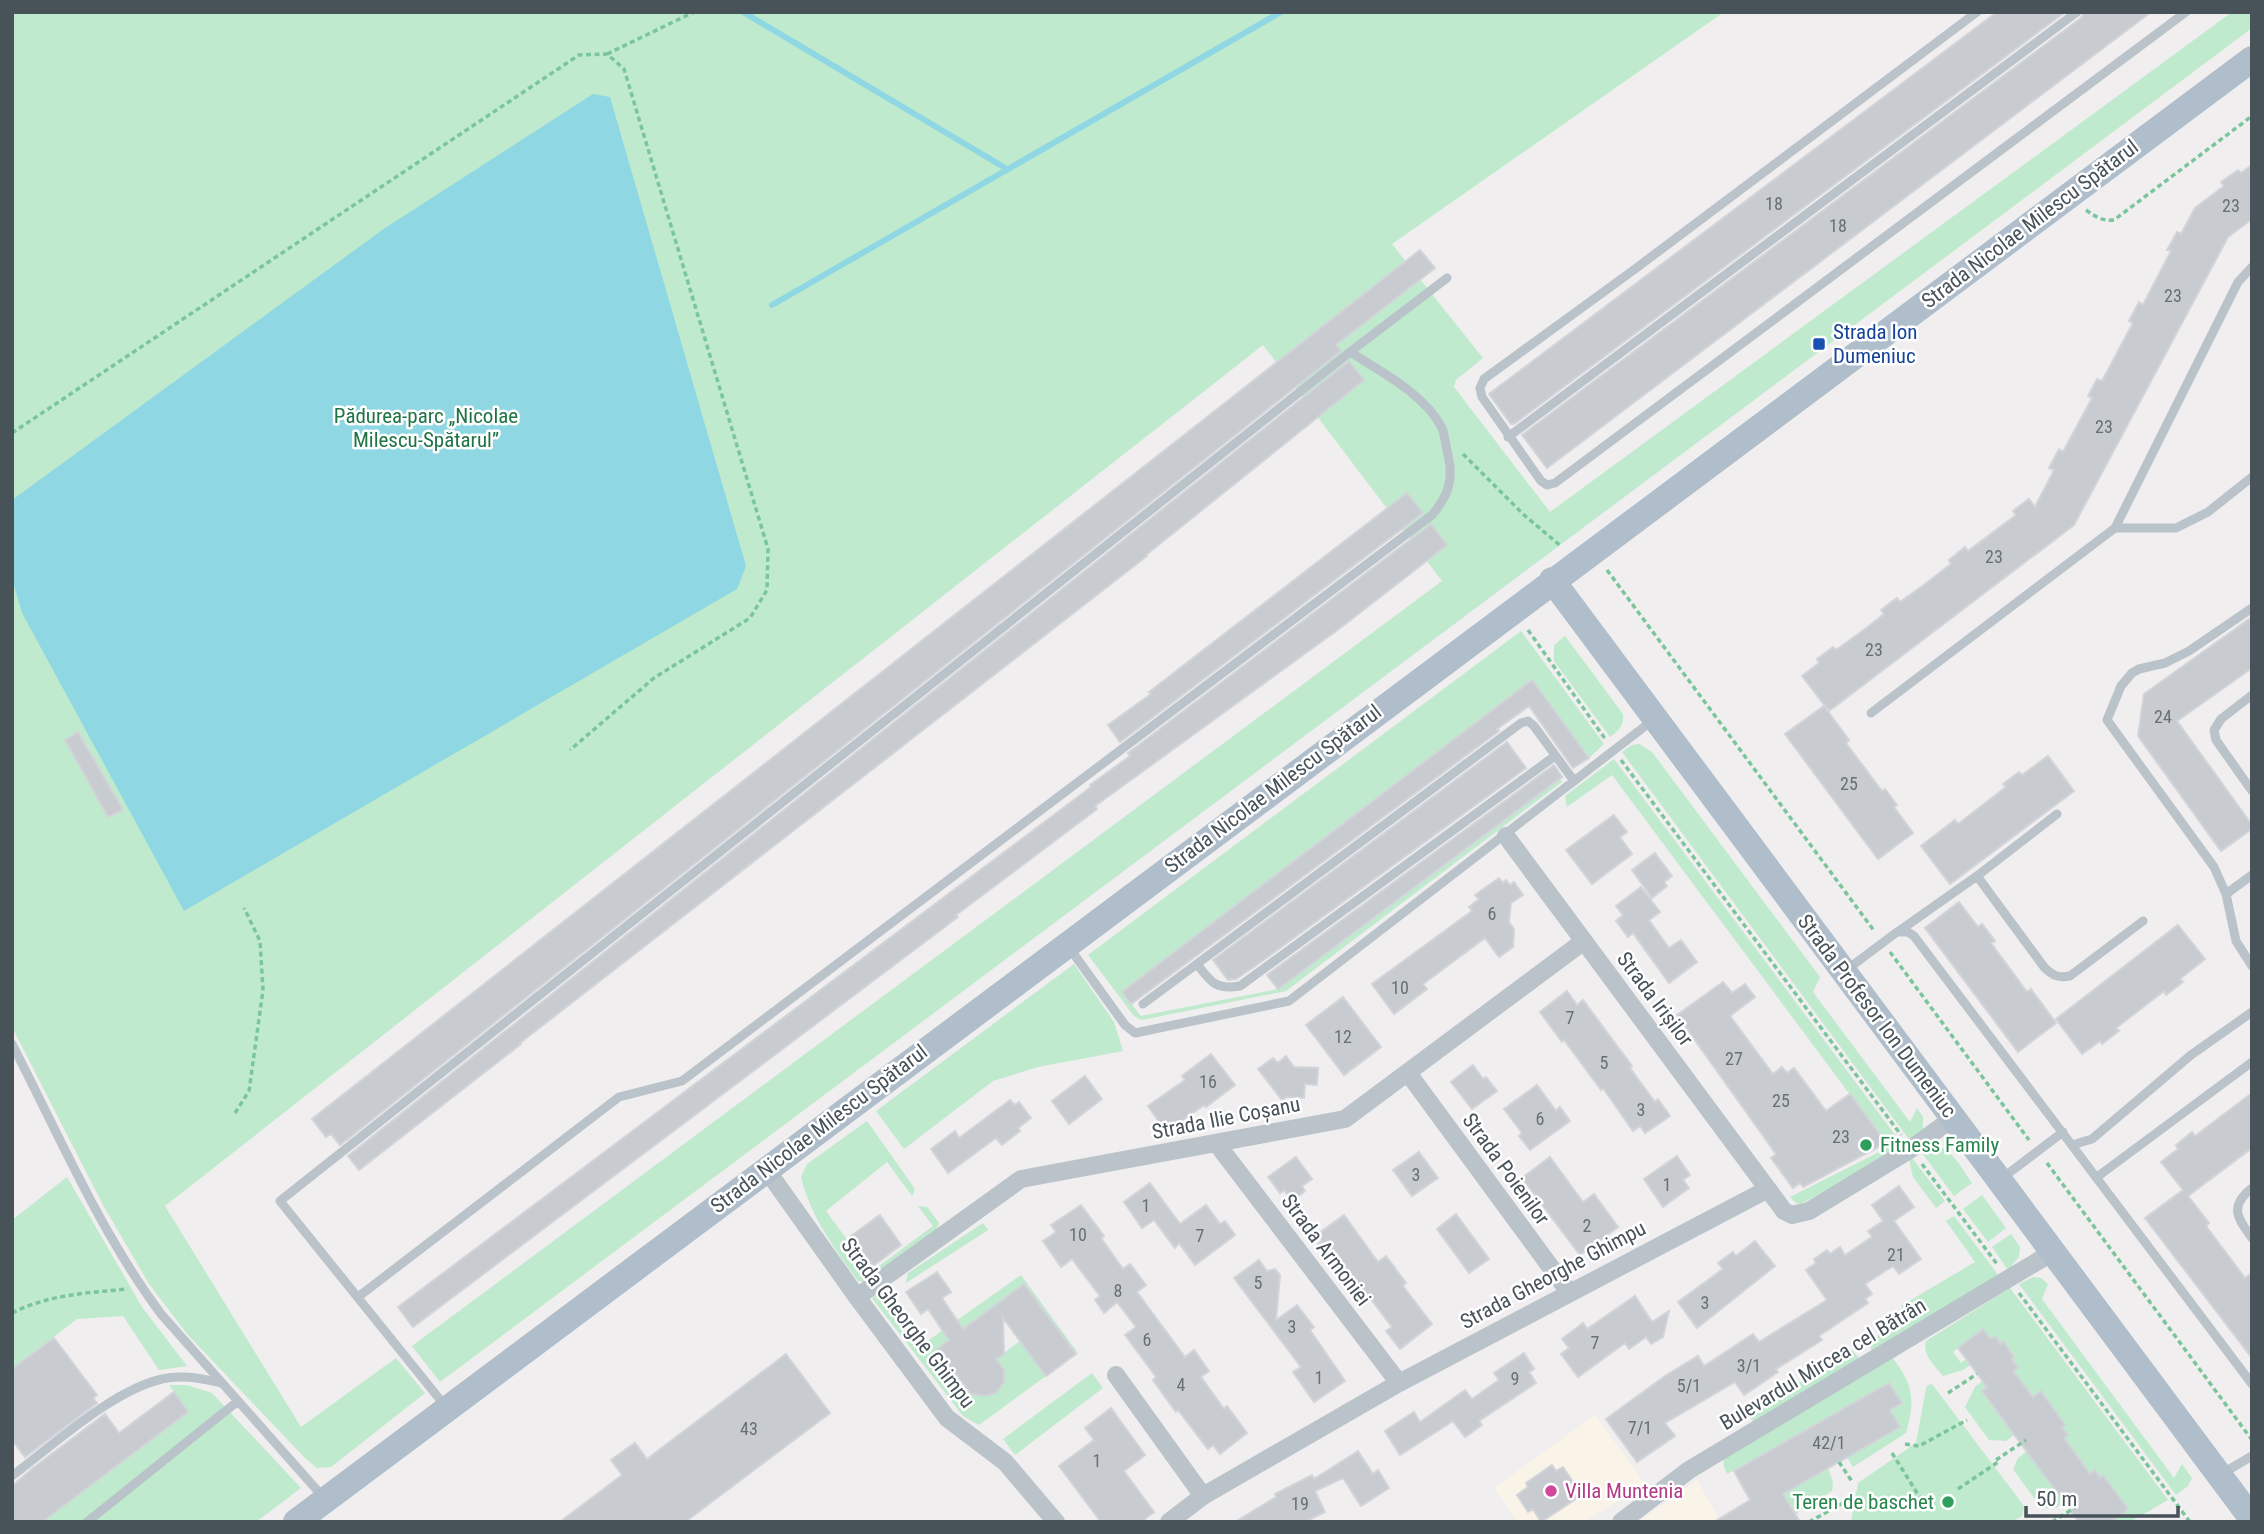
<svg xmlns="http://www.w3.org/2000/svg" width="2264" height="1534" viewBox="0 0 2264 1534" font-family="'Roboto Condensed',sans-serif">
  <style>
    .commercial { fill: #faf4e8 }
    .green { fill: #bfeace }
    .water { fill: #90d7e4 }
    .lines { fill: none; stroke-linecap: round; stroke-linejoin: round }
    .stream { stroke: #90d7e4; stroke-width: 6 }
    .building { fill: #c8cbd0; stroke: #d2d4d9; stroke-width: 2 }
    .path { stroke: #7ac59c; stroke-width: 3.5; stroke-dasharray: 5 3.5; stroke-linecap: butt }
    .lane { stroke: #bac3c9; stroke-width: 9 }
    .street { stroke: #bac3c9; stroke-width: 18 }
    .primary { stroke: #afbeca; stroke-width: 26 }
    .transit-dot { fill: #1a4fb4; stroke: #fff; stroke-width: 2.5 }
    .leisure-dot { fill: #2e9e5b; stroke: #fff; stroke-width: 2.5 }
    .hotel-dot { fill: #d1479c; stroke: #fff; stroke-width: 2.5 }
    .labels { text-anchor: middle; dominant-baseline: central; stroke-width: 5; stroke-linejoin: round; paint-order: stroke }
    .number-label { font-size: 18px; fill: #677077 }
    .street-label { font-size: 21px; fill: #475259; stroke: #fff }
    .transit-label { font-size: 21px; fill: #164399; stroke: #fff; text-anchor: start }
    .park-label { font-size: 21px; fill: #1f7445; stroke: #fff }
    .leisure-label { font-size: 21px; fill: #27864d; stroke: #fff; text-anchor: start }
    .hotel-label { font-size: 21px; fill: #b23c85; stroke: #fff; text-anchor: start }
  </style>
  <rect width="100%" height="100%" fill="#f0eeee"/>
  <path class="commercial" d="M1595,1415L1645,1484L1584,1522H1518L1494,1488Z
    M1697,1480L1721,1522H1639Z"/>
  <path class="green" d="M12,12H1724L1392,244L1483,358L1456,380L1454,387L1550,512L2232,12H2252V28L440,1382L412,1346L1442,581L1263,345L165,1206L301,1427L396,1358L425,1393L331,1467L317,1468L304,1457L188,1335L149,1284L103,1205L12,1027Z
    M1521,631L1604,744L1589,758L1531,681L1122,992L1141,1016L1278,989L1560,779L1562,782L1286,991L1141,1020L1134,1016L1088,955Z
    M1565,636L1623,714C1624,726 1619,730 1610,737L1554,661V645Z
    M1639,744L1652,752L1820,977L1813,992L1910,1122L1917,1108L1923,1117V1129L1911,1142L1622,752L1632,745Z
    M1614,759L1904,1147L1801,1204L1796,1203L1790,1197L1889,1147L1612,775L1567,807L1565,796Z
    M1074,964L1114,1022L1123,1051L1038,1067L993,1081L904,1149L876,1111Z
    M867,1121L915,1189L912,1196L887,1162L826,1211L871,1272L933,1226L918,1206L927,1207L939,1223L936,1230L866,1282L858,1281C834,1248 811,1217 801,1177L807,1164Z
    M1932,1145C1951,1146 1962,1169 1972,1183L1954,1196L1922,1153Z
    M1912,1158L1945,1201L1936,1208L1913,1177L1909,1160Z
    M67,1177L142,1307L187,1366L159,1370L123,1316L77,1319L12,1369V1220Z
    M1982,1195L2006,1228L1988,1242L1963,1209Z
    M1954,1216L1999,1276L1873,1352L1867,1342L1908,1318L1901,1306L1975,1262L1946,1221Z
    M983,1223L988,1230L906,1283L908,1273Z
    M2011,1234L2020,1247L2019,1257L2008,1270L1992,1247Z
    M1021,1275L1078,1353L1076,1354L1024,1285L937,1349L971,1394L984,1396L996,1393V1359L1020,1341L1046,1376L979,1425L963,1416L872,1298L887,1287L894,1291L888,1297L922,1345Z
    M2033,1277L2041,1278L2048,1284L2042,1299L2174,1478L2182,1464L2192,1478L2188,1486L2176,1495L2019,1284Z
    M2010,1288L2168,1500L2130,1522H2112L2128,1509L2103,1476L2100,1478L2095,1471L2090,1474L2064,1438L2068,1435L2062,1427L2065,1424L2041,1392L2033,1397L2013,1371L2018,1367L2012,1359L2014,1356L2004,1342L2001,1344L1995,1336L1990,1339L1982,1330L1953,1352L1961,1363L1970,1356L1975,1362L1963,1370L1943,1376C1935,1366 1922,1355 1926,1341Z
    M1852,1350L1860,1359L1753,1422L1748,1414Z
    M1891,1356C1913,1384 1916,1398 1906,1433L1853,1467L1847,1457L1900,1427L1890,1410L1901,1403L1889,1383L1727,1474L1723,1464L1725,1456Z
    M1092,1373L1103,1388L1015,1455L1003,1439Z
    M1986,1378L1991,1384L1982,1391L1990,1403L1994,1401L2002,1419L2014,1435L2006,1441L1989,1440L1965,1407L1975,1387Z
    M1932,1384L2024,1506L2022,1516L2011,1522H1851L1858,1483L1916,1443L1926,1388L1928,1385Z
    M169,1385H187L212,1393L301,1488L256,1522H42L188,1412Z
    M2027,1451L2064,1502L2056,1508H2041L2013,1469L2018,1458Z
    M1828,1468L1833,1482L1832,1491L1796,1514L1783,1494Z"/>
  <path class="water" d="M593,94L610,97L746,566L737,589L184,911L22,613L12,579V500L385,228Z"/>
  <g class="lines">
    <path class="stream" d="M743,12L1007,169
      M772,305L1281,12"/>
  </g>
  <path class="building" d="M1997,12H2065L1514,424H1511L1489,394Z
    M2084,12H2151L1547,468L1522,435L2081,18Z
    M2252,165V219L2228,237L2074,525L1829,711L1802,676L1819,663L1817,659L1833,647L1836,650L1865,629L1884,614L1881,610L1897,598L1900,602L1925,584L1951,564L1949,560L1965,547L1968,551L2016,515L2013,511L2029,499L2035,507L2054,470L2049,468L2059,449L2063,452L2092,398L2088,396L2097,379L2102,381L2117,353L2133,323L2129,321L2139,302L2143,305L2171,251L2167,250L2177,232L2181,234L2195,208L2224,186L2221,182L2238,170L2241,173Z
    M1420,250L1435,268L1336,345L1341,351L340,1145L331,1134L326,1137L312,1119Z
    M1349,361L1364,380L1146,555L1147,556L520,1043L521,1044L359,1170L348,1156Z
    M1407,493L1423,513L1120,742L1108,725L1151,694L1149,692Z
    M1431,524L1447,545L1339,629L1095,806L1097,809L956,915L958,917L413,1327L398,1307L1091,787L1090,785L1130,756L1128,753Z
    M2252,617V668L2177,721L2252,825V829L2221,851L2138,736L2144,694Z
    M1532,680L1589,758L1573,768L1529,706L1497,729L1499,731L1131,1004L1122,992Z
    M1824,706L1849,740L1846,743L1882,791L1885,789L1897,805L1894,807L1913,833L1878,859L1785,734Z
    M78,732L123,810L108,817L65,740Z
    M1507,742L1526,768L1258,964L1236,979L1228,980L1213,960Z
    M2048,756L2074,791L1950,884L1921,846L1955,820L1958,824L2006,787L2003,784L2019,772L2022,775Z
    M1554,765L1562,777L1278,989L1267,975Z
    M1614,815L1627,832L1620,837L1632,854L1592,884L1566,850Z
    M1655,853L1672,876L1664,882L1667,886L1652,898L1632,870Z
    M1499,878L1503,883L1506,880L1510,885L1514,882L1523,895L1511,903L1509,922L1514,929L1513,947L1499,957L1485,938L1423,984L1427,989L1394,1014L1372,984L1472,911L1469,907L1479,899L1475,895Z
    M1641,887L1660,912L1649,920L1669,948L1681,940L1697,962L1669,983L1633,933L1628,937L1616,921L1623,915L1616,906Z
    M1959,902L1978,927L1982,924L1995,941L1991,943L2027,992L2031,989L2056,1023L2018,1052L1925,928Z
    M2178,925L2205,959L2180,979L2183,982L2166,995L2164,991L2116,1028L2119,1031L2102,1044L2100,1041L2082,1054L2056,1019Z
    M1723,982L1732,993L1745,984L1755,997L1730,1016L1773,1074L1782,1067L1787,1073L1794,1068L1826,1111L1850,1094L1886,1143L1803,1187L1800,1183L1793,1188L1771,1158L1776,1154L1677,1015Z
    M1567,991L1577,1005L1583,1000L1632,1066L1630,1068L1655,1102L1658,1099L1670,1116L1645,1133L1640,1126L1633,1131L1603,1088L1601,1090L1564,1040L1562,1042L1540,1012Z
    M1343,997L1381,1047L1344,1075L1306,1025Z
    M1211,1054L1235,1085L1206,1107L1204,1105L1166,1132L1148,1106L1185,1080L1182,1076Z
    M1286,1056L1294,1067L1318,1068L1317,1085L1305,1084L1304,1098L1287,1097L1282,1100L1258,1069L1273,1058L1278,1063Z
    M1473,1065L1483,1079L1486,1077L1497,1091L1472,1109L1451,1082Z
    M1085,1076L1102,1099L1069,1124L1052,1101Z
    M1537,1085L1556,1111L1560,1107L1570,1121L1530,1150L1519,1136L1522,1133L1504,1109Z
    M2252,1093V1148L2188,1196L2209,1223L2206,1226L2245,1278L2252,1273V1358L2145,1218L2183,1190L2161,1162L2178,1149L2176,1145L2192,1132L2195,1136Z
    M1010,1100L1015,1105L1019,1102L1031,1118L1018,1128L1020,1131L1002,1145L996,1138L948,1173L931,1149L955,1131L959,1138Z
    M1419,1152L1438,1178L1412,1196L1393,1170Z
    M1677,1156L1690,1175L1683,1180L1689,1188L1663,1207L1644,1179Z
    M1296,1157L1312,1179L1302,1186L1305,1191L1292,1201L1284,1190L1280,1193L1268,1177Z
    M1550,1157L1583,1202L1594,1194L1618,1227L1580,1255L1522,1178Z
    M1150,1183L1180,1224L1206,1205L1220,1224L1225,1221L1235,1235L1195,1265L1179,1243L1175,1248L1154,1220L1142,1228L1124,1202Z
    M1899,1186L1914,1207L1894,1221L1921,1259L1899,1274L1893,1266L1865,1284L1872,1294L1865,1299L1868,1303L1819,1336L1822,1340L1776,1369L1778,1372L1744,1395L1735,1382L1665,1423L1675,1436L1637,1462L1606,1419L1665,1376L1698,1356L1704,1366L1753,1334L1759,1342L1827,1300L1806,1270L1816,1263L1814,1259L1827,1250L1830,1254L1840,1247L1845,1255L1872,1237L1868,1231L1883,1221L1872,1205Z
    M1081,1205L1104,1236L1101,1238L1123,1269L1130,1264L1146,1285L1137,1292L1185,1357L1194,1350L1209,1371L1201,1377L1224,1409L1227,1406L1247,1433L1220,1454L1213,1445L1208,1449L1178,1410L1176,1412L1153,1380L1156,1377L1125,1335L1136,1327L1117,1302L1104,1313L1095,1300L1100,1296L1072,1259L1061,1267L1043,1241L1056,1232L1051,1225Z
    M1456,1214L1489,1259L1469,1273L1437,1229Z
    M880,1215L901,1245L873,1266L851,1236Z
    M1344,1215L1378,1262L1386,1256L1406,1283L1403,1286L1432,1324L1400,1349L1386,1331L1392,1327L1367,1294L1362,1298L1318,1244L1322,1241L1317,1235Z
    M1755,1241L1775,1266L1697,1328L1678,1302L1723,1269L1718,1263L1733,1252L1736,1256Z
    M1259,1260L1267,1271L1275,1269L1280,1275L1276,1320L1297,1305L1314,1327L1310,1330L1345,1381L1314,1402L1293,1372L1301,1367L1234,1278Z
    M937,1272L951,1292L942,1298L963,1329L1024,1284L1076,1354L1046,1376L1003,1318L1004,1354L996,1359L1004,1370V1382L996,1393L984,1396L971,1394L937,1349L949,1340L928,1309L921,1314L906,1292Z
    M1635,1296L1652,1322L1669,1311L1663,1337L1651,1344L1646,1337L1629,1349L1625,1343L1578,1377L1561,1354L1569,1348L1562,1339L1583,1323L1587,1329Z
    M1983,1329L1990,1339L1995,1336L2001,1344L2003,1341L2014,1357L2012,1359L2018,1368L2013,1371L2033,1397L2041,1391L2065,1425L2062,1427L2068,1435L2064,1438L2090,1474L2095,1470L2100,1478L2103,1475L2128,1509L2112,1522H2079L1982,1391L1987,1387L1958,1348Z
    M54,1338L97,1395L93,1398L97,1403L25,1457L12,1440V1369Z
    M1524,1353L1534,1369L1529,1372L1536,1383L1479,1421L1482,1425L1465,1437L1453,1421L1400,1455L1385,1431L1414,1412L1420,1422L1465,1390L1472,1399L1499,1380L1494,1373Z
    M786,1354L830,1413L685,1522H560L622,1475L611,1460L635,1443L647,1459Z
    M1889,1383L1902,1403L1890,1410L1900,1427L1783,1494L1800,1522H1714L1750,1500L1734,1471Z
    M174,1392L188,1412L42,1522H12V1486L33,1468L105,1414L119,1433Z
    M1111,1408L1145,1455L1124,1471L1154,1512L1141,1522H1101L1059,1466L1094,1440L1085,1428Z
    M1358,1451L1373,1474L1378,1470L1389,1488L1361,1506L1343,1478L1315,1491L1325,1512L1305,1522H1235L1276,1497L1275,1494L1312,1475L1314,1479Z
    M1552,1465L1556,1471L1563,1467L1582,1495L1541,1522L1533,1509L1528,1512L1517,1495L1528,1487L1526,1483Z"/>
  <g class="lines">
    <path class="path" d="M607,54L694,12
      M2086,210C2096,217 2102,221 2114,220L2252,116
      M12,433L579,55L607,54L624,69L768,549L767,590L750,618L654,678L570,750
      M1463,454L1523,514L1562,547
      M1607,570L1875,932
      M1528,630L1606,740
      M1621,760L1901,1135
      M1890,952L2029,1140
      M235,1113L249,1091L263,990L260,941L244,908
      M2047,1163L2252,1440
      M1922,1164L1997,1264
      M2019,1293L2190,1522
      M12,1313C50,1294 87,1293 128,1289
      M1948,1393L1977,1374
      M1905,1444L1919,1446L1967,1420
      M1892,1453L1924,1504
      M1996,1460L2026,1440
      M1839,1462L1853,1483
      M1958,1489L1998,1462
      M1809,1522L1843,1503
      M2052,1522L2076,1507"/>
    <path class="lane" d="M1977,12L1635,269L1484,379L1480,388L1482,397L1541,481L1547,485L1555,483L2186,12
      M1508,437L2077,12
      M2115,528H2176L2208,512L2252,477
      M2252,608L2189,651L2165,663L2139,669L2132,673L2121,686L2107,720L2214,867L2226,894L2236,941L2252,966
      M2252,695L2221,719L2214,730L2216,740L2252,791
      M1871,713L2115,528L2238,282L2252,267
      M1977,876L2044,967C2053,976 2058,978 2070,976L2143,921
      M2226,894L2252,875
      M1899,931L1977,876L2057,814
      M1068,946L1125,1025L1135,1033L1289,1001L1653,720
      M1197,964C1211,982 1215,990 1240,986L1555,756
      M1845,971L1897,932H1908L1914,936L2252,1384
      M1143,1004L1521,723L1528,721L1534,726L1574,781
      M12,1044C59,1135 100,1232 161,1314L324,1498
      M2072,1145L2092,1139L2191,1055L2252,1012
      M2097,1177L2252,1062
      M2001,1179L2063,1132
      M2252,1188C2229,1206 2237,1218 2252,1238
      M358,1297L619,1097L682,1081L1432,515C1448,496 1454,480 1448,455C1446,447 1445,436 1442,428C1426,395 1380,371 1350,352
      M446,1407L280,1201L1350,352L1447,278
      M2223,1473L2252,1456
      M12,1476C53,1445 113,1390 162,1379C182,1374 202,1379 222,1383
      M87,1522L238,1401"/>
    <path class="street" d="M1506,836L1784,1211L1792,1215L1809,1211L1911,1149L1953,1118
      M1408,1073L1569,1292
      M1217,1144L1399,1383
      M766,1169L857,1297L947,1418L1005,1462L1056,1522
      M857,1297L1021,1179L1345,1119L1584,941
      M1116,1375L1203,1496
      M1169,1522L1203,1496L1399,1383L1768,1189
      M1621,1522L1689,1470L2053,1252"/>
    <path class="primary" d="M1552,580L2252,1519
      M296,1522L2252,59"/>
  </g>
  <rect class="transit-dot" x="1812" y="337" width="14" height="14" rx="3.5"/>
  <g class="leisure-dot">
    <circle cx="1866" cy="1145" r="7"/>
    <circle cx="1948" cy="1502" r="7"/>
  </g>
  <circle class="hotel-dot" cx="1551" cy="1491" r="7"/>
  <g class="labels">
    <g class="number-label">
      <text x="1774" y="203">18</text>
      <text x="2231" y="205">23</text>
      <text x="1838" y="225">18</text>
      <text x="2173" y="295">23</text>
      <text x="2104" y="426">23</text>
      <text x="1994" y="556">23</text>
      <text x="1874" y="649">23</text>
      <text x="2163" y="716">24</text>
      <text x="1849" y="783">25</text>
      <text x="1492" y="913">6</text>
      <text x="1400" y="987">10</text>
      <text x="1570" y="1017">7</text>
      <text x="1343" y="1036">12</text>
      <text x="1734" y="1058">27</text>
      <text x="1604" y="1062">5</text>
      <text x="1208" y="1081">16</text>
      <text x="1781" y="1100">25</text>
      <text x="1641" y="1109">3</text>
      <text x="1540" y="1118">6</text>
      <text x="1841" y="1136">23</text>
      <text x="1416" y="1174">3</text>
      <text x="1667" y="1184">1</text>
      <text x="1146" y="1205">1</text>
      <text x="1587" y="1225">2</text>
      <text x="1078" y="1234">10</text>
      <text x="1200" y="1235">7</text>
      <text x="1896" y="1254">21</text>
      <text x="1258" y="1282">5</text>
      <text x="1118" y="1290">8</text>
      <text x="1705" y="1302">3</text>
      <text x="1292" y="1326">3</text>
      <text x="1147" y="1339">6</text>
      <text x="1595" y="1342">7</text>
      <text x="1749" y="1365">3/1</text>
      <text x="1319" y="1377">1</text>
      <text x="1515" y="1378">9</text>
      <text x="1181" y="1384">4</text>
      <text x="1689" y="1385">5/1</text>
      <text x="1640" y="1427">7/1</text>
      <text x="749" y="1428">43</text>
      <text x="1829" y="1442">42/1</text>
      <text x="1097" y="1460">1</text>
      <text x="1300" y="1503">19</text>
    </g>
    <g class="street-label">
      <text transform="translate(2030 224) rotate(-37)">Strada Nicolae Milescu Spătarul</text>
      <text transform="translate(1273 789) rotate(-37)">Strada Nicolae Milescu Spătarul</text>
      <text transform="translate(1655 999) rotate(53)">Strada Irișilor</text>
      <text transform="translate(1877 1016) rotate(53)">Strada Profesor Ion Dumeniuc</text>
      <text transform="translate(1226 1118) rotate(-11)">Strada Ilie Coșanu</text>
      <text transform="translate(819 1129) rotate(-37)">Strada Nicolae Milescu Spătarul</text>
      <text transform="translate(1506 1169) rotate(54)">Strada Poienilor</text>
      <text transform="translate(1326 1250) rotate(53)">Strada Armoniei</text>
      <text transform="translate(1553 1275) rotate(-28)">Strada Gheorghe Ghimpu</text>
      <text transform="translate(908 1323) rotate(53)">Strada Gheorghe Ghimpu</text>
      <text transform="translate(1823 1364) rotate(-31)">Bulevardul Mircea cel Bătrân</text>
    </g>
    <g class="transit-label">
      <text x="1833" y="332">Strada Ion<tspan x="1833" dy="24">Dumeniuc</tspan></text>
    </g>
    <g class="park-label">
      <text x="426" y="416">Pădurea-parc „Nicolae<tspan x="426" dy="24">Milescu-Spătarul”</tspan></text>
    </g>
    <g class="leisure-label">
      <text x="1880" y="1145">Fitness Family</text>
      <text x="1934" y="1502" text-anchor="end">Teren de baschet</text>
    </g>
    <g class="hotel-label">
      <text x="1565" y="1491">Villa Muntenia</text>
    </g>
  </g>
  <rect width="2264" height="1534" fill="none" stroke="#475259" stroke-width="28"/>
  <path d="M2026 1506v10h152v-10" fill="none" stroke="#475259" stroke-width="3.5"/>
  <text x="2036" y="1506" font-size="21" fill="#475259" stroke="#ffffff" stroke-width="5" paint-order="stroke">50 m</text>
</svg>
